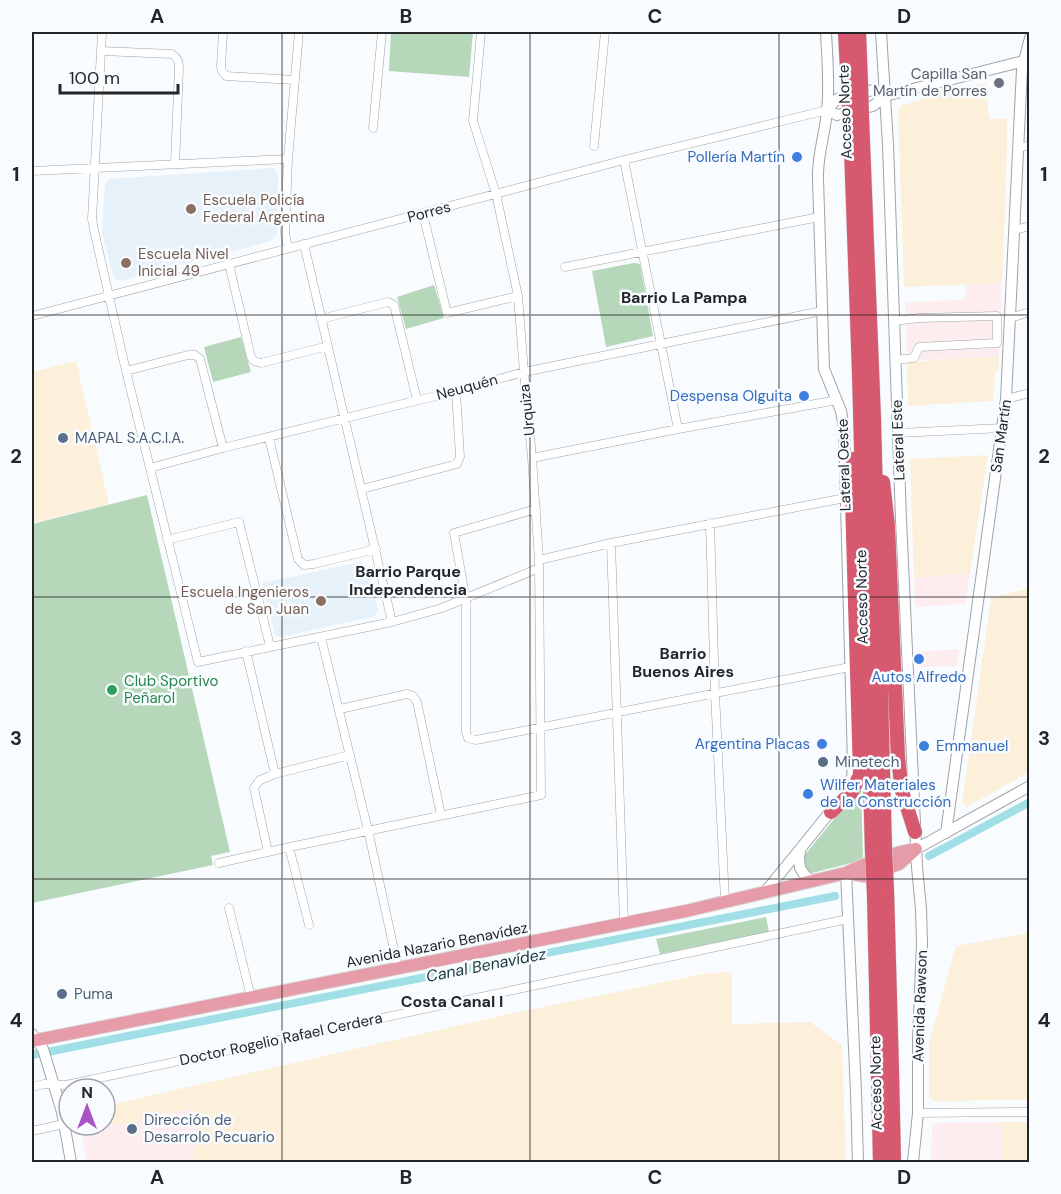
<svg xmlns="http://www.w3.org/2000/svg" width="1061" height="1194" viewBox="0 0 1061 1194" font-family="'DM Sans',sans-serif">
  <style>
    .commercial { fill: #fdedee }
    .industrial { fill: #fcf0db }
    .built { fill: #e6f1fa }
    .green { fill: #b6d7b9 }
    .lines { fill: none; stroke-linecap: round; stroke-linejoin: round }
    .canal { stroke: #a0dfe6; stroke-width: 8 }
    .street-casing { stroke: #9fa3a7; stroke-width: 9 }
    .secondary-casing { stroke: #9fa3a7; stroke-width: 12 }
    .primary-casing { stroke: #d8d8d8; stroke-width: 14 }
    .highway-casing { stroke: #d8d8d8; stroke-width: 15 }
    .street { stroke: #fff; stroke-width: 8 }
    .secondary { stroke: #fff; stroke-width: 10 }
    .primary { stroke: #e69ba9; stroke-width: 12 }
    .highway { stroke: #d6596f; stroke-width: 14 }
    .highway-bridge-casing { stroke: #d8d8d8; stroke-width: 15; stroke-linecap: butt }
    .highway-bridge { stroke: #d6596f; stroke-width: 14 }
    .grid { fill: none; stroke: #242627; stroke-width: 1.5; stroke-opacity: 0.55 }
    .worship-dot { fill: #6b7280; stroke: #f8fcff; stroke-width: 2 }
    .shop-dot { fill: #3f7fe0; stroke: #f8fcff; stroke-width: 2 }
    .education-dot { fill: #8d6e63; stroke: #f8fcff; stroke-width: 2 }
    .service-dot { fill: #5c6f8a; stroke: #f8fcff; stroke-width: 2 }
    .leisure-dot { fill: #2e9e5b; stroke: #f8fcff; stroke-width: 2 }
    .labels { text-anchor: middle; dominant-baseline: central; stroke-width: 5; stroke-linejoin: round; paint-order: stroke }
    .worship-label { font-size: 15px; fill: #5b616d; stroke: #f8fcff; text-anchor: end }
    .street-label { font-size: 15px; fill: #242627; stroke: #f8fcff }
    .shop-label { font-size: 15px; fill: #366cbe; stroke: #f8fcff; text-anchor: end }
    .education-label { font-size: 15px; fill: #785e54; stroke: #f8fcff; text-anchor: start }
    .service-label { font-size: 15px; fill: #4e5e75; stroke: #f8fcff; text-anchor: start }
    .leisure-label { font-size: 15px; fill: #27864d; stroke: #f8fcff; text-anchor: start }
    .neighbourhood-label { font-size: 16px; font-weight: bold; fill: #242627; stroke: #f8fcff }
    .water-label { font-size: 16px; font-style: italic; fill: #17363a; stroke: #f8fcff }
    .neatline { fill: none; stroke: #242627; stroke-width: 2 }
    .grid-label { font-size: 20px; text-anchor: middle; font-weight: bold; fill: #242627 }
  </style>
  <rect width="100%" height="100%" fill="#f8fcff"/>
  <path class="commercial" d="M1002,283L999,356L907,361L905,302L964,300L966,285Z
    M970,573L965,604L915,607L914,578Z
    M959,649L957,666L919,667L918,652Z
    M193,1108L197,1130V1145L191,1161L188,1162H86L83,1136L86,1133V1129L123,1122L125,1128L137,1119Z
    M1001,1122V1162H931L932,1128L937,1123Z"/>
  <path class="industrial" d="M986,83L989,119L1007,118L1006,193L1002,283L904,287L898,110L902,105Z
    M999,356V371H995L993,401L908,406L907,362Z
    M76,361L109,504L32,523V372Z
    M988,455L970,573L914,578L910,459Z
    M1029,588V772L967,807L962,803L991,598Z
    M1029,933V1100L934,1101L929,1096V1043L956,946Z
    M726,971V973L732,972V1024L810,1022L842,1045L846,1162H188L191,1161L197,1145V1130L193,1108L138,1119L139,1125L125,1128L123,1122L86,1129V1125H105V1106L513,1013L612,993L712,972L713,974Z
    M1001,1122H1029V1162H1001Z"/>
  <path class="built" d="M274,168L278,175L277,233L271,241L120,281L114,278L102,233L105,184L109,179Z
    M361,562L367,566L378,610L375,616L281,637L275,635L262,583Z"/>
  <path class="green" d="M391,32H473L469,77L389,71Z
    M634,263L640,264L653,336L606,347L592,271Z
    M434,285L444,318L406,329L397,297Z
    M241,337L251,372L213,382L204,347Z
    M147,495L230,852L211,856L213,865L32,903V584H33L32,577V524Z
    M861,783L863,860L812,873L804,867V856L843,808Z
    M766,917L769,932L660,954L656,939Z"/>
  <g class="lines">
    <path class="canal" d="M929,856L1030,802
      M32,1055L835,896"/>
    <defs>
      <path id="street" d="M102,32L92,219L94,230L126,371L198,662L392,622L442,608L539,568
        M223,32L221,66L222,71L226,76L295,80
        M102,51L172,54C178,58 179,61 179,68L175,164
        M373,128L382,32
        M594,146L605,32
        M1019,148L1030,145
        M624,160L678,429
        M32,171L288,159
        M423,214L447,313L518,296
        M1015,230L1030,226
        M304,244L392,622
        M288,248L285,233L288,159L299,32
        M229,264L251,357L254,361L261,363L328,346
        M565,267L819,217
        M32,316L624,160L827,110
        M1010,318L1030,312
        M321,319L388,302L394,305L417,400
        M894,321L919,318L997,316V343L919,347L914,358L895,360
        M126,371L188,355H195L200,359L223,448
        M1006,399L1030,393
        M898,433L1003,428
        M269,438L298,559L304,565L314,564L376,549
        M532,458L678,429L837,400
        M150,468L223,448L456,391L524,372L822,311
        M362,489L457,464L460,457L456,391
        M536,509L454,533L466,601V732L468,738L476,740L850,667
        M710,523L715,693L725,901
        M167,540L239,522L270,646
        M611,543L624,923
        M539,560L611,543L845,498
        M321,637L368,830L398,968
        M246,651L275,774
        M340,709L407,694L413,696L417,702L441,815
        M289,847L309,925
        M268,852L254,788L260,780L275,774L350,755
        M219,863L290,847L541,795L539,560L532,458L524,372L518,296L496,194L473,121L481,32
        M229,908L251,997
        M32,1087L44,1084L66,1085L848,919
        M918,1113L1030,1112
        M32,1131L64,1124"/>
      <path id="secondary" d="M826,32C827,57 830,85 827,111C825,134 817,156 818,179L824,369L841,411L844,428L853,764L852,778L848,787
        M881,32L888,145L901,520L917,867L921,909L922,944L918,1039V1113L913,1162
        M827,110L837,115L873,106L885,96L1024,61
        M827,110L837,99L873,90L885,96
        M946,833L1006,399L1022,69L1030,38
        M916,849L1030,786
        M846,873L856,1092L858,1162
        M811,881L804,874L800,868L799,857L801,848L834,807
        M765,892L801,848
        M32,1034L43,1049L62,1112L71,1162"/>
      <path id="primary" d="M846,873L865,876L899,864L915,850
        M32,1041L686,911L846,873C869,862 891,853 916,849"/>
      <path id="highway" d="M845,32L848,87
        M859,32L861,84
        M862,117L874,419L885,848
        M850,120L859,373L872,853
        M883,482L888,526L898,758L902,791L915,832
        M831,812L851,793L860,775L852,501L853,459
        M887,890L892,1071L894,1162
        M874,895L880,1162"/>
    </defs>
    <use href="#street" class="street-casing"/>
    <use href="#secondary" class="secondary-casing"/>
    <use href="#primary" class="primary-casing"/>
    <use href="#highway" class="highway-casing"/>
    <use href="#street" class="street"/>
    <use href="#secondary" class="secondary"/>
    <use href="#primary" class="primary"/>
    <use href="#highway" class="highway"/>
    <defs>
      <path id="highway-bridge" d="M861,84L862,117
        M848,87L850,120
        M885,848L887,890
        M872,853L874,895"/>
    </defs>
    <use href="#highway-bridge" class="highway-bridge-casing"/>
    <use href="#highway-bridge" class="highway-bridge"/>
  </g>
  <path class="grid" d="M282,32V1162M530,32V1162M779,32V1162M32,315H1030M32,597H1030M32,879H1030"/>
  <circle class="worship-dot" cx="999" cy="83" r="6"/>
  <g class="shop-dot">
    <circle cx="797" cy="157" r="6"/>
    <circle cx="804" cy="396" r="6"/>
    <circle cx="919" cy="659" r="6"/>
    <circle cx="822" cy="744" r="6"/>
    <circle cx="924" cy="746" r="6"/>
    <circle cx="808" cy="794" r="6"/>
  </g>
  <g class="education-dot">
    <circle cx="191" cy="209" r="6"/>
    <circle cx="126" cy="263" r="6"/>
    <circle cx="321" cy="601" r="6"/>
  </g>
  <g class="service-dot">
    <circle cx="63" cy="438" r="6"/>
    <circle cx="823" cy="762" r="6"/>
    <circle cx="62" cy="994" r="6"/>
    <circle cx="132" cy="1129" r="6"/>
  </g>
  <circle class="leisure-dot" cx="112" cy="690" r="6"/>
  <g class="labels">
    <g class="worship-label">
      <text x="987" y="74">Capilla San<tspan x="987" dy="17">Martín de Porres</tspan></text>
    </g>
    <g class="street-label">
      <text transform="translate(845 112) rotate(-92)">Acceso Norte</text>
      <text transform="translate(429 212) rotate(-15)">Porres</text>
      <text transform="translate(467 387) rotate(-15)">Neuquén</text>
      <text transform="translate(527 410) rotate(-96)">Urquiza</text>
      <text transform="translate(1001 436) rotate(-82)">San Martín</text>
      <text transform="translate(898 440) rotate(-92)">Lateral Este</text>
      <text transform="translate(844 465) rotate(-92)">Lateral Oeste</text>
      <text transform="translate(862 597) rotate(-91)">Acceso Norte</text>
      <text transform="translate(437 945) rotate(-11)">Avenida Nazario Benavídez</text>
      <text transform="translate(920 1006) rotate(-88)">Avenida Rawson</text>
      <text transform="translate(281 1039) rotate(-12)">Doctor Rogelio Rafael Cerdera</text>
      <text transform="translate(876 1083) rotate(-91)">Acceso Norte</text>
    </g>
    <g class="shop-label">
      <text x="785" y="157">Pollería Martín</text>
      <text x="792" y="396">Despensa Olguita</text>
      <text x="919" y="677" text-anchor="middle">Autos Alfredo</text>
      <text x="810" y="744">Argentina Placas</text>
      <text x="936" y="746" text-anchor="start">Emmanuel</text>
      <text x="820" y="785" text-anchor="start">Wilfer Materiales<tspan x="820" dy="17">de la Construcción</tspan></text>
    </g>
    <g class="education-label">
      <text x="203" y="200">Escuela Policía<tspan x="203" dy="17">Federal Argentina</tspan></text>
      <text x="138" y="254">Escuela Nivel<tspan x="138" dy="17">Inicial 49</tspan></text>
      <text x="309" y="592" text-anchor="end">Escuela Ingenieros<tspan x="309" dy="17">de San Juan</tspan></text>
    </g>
    <g class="service-label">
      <text x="75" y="438">MAPAL S.A.C.I.A.</text>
      <text x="835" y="762">Minetech</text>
      <text x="74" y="994">Puma</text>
      <text x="144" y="1120">Dirección de<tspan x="144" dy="17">Desarrolo Pecuario</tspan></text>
    </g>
    <g class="leisure-label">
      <text x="124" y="681">Club Sportivo<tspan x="124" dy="17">Peñarol</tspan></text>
    </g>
    <g class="neighbourhood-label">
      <text x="684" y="297">Barrio La Pampa</text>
      <text x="408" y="571">Barrio Parque<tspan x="408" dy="18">Independencia</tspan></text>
      <text x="683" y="653">Barrio<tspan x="683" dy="18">Buenos Aires</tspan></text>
      <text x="452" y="1001">Costa Canal I</text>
    </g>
    <g class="water-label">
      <text transform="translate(486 965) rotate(-11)">Canal Benavídez</text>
    </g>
  </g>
  <rect width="1061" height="1194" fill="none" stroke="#f8fcff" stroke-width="66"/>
  <g transform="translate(87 1107)"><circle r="28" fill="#f8fcff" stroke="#a3a6a9" stroke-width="1.5"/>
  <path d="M0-4.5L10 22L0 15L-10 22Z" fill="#a755c4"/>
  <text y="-9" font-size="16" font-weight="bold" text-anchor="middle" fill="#242627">N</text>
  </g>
  <path d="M60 84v9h118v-9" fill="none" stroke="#242627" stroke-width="3"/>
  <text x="69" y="84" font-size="18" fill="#242627" stroke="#f8fcff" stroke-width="4.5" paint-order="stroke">100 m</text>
  <rect x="33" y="33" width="995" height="1128" class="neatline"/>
  <g class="grid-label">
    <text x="157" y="23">A</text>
    <text x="406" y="23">B</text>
    <text x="655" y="23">C</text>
    <text x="904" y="23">D</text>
    <text x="16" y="181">1</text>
    <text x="1044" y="181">1</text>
    <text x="16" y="463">2</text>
    <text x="1044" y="463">2</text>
    <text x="16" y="745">3</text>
    <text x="1044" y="745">3</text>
    <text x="16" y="1027">4</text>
    <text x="1044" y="1027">4</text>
    <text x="157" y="1184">A</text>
    <text x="406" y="1184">B</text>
    <text x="655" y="1184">C</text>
    <text x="904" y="1184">D</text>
  </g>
</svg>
